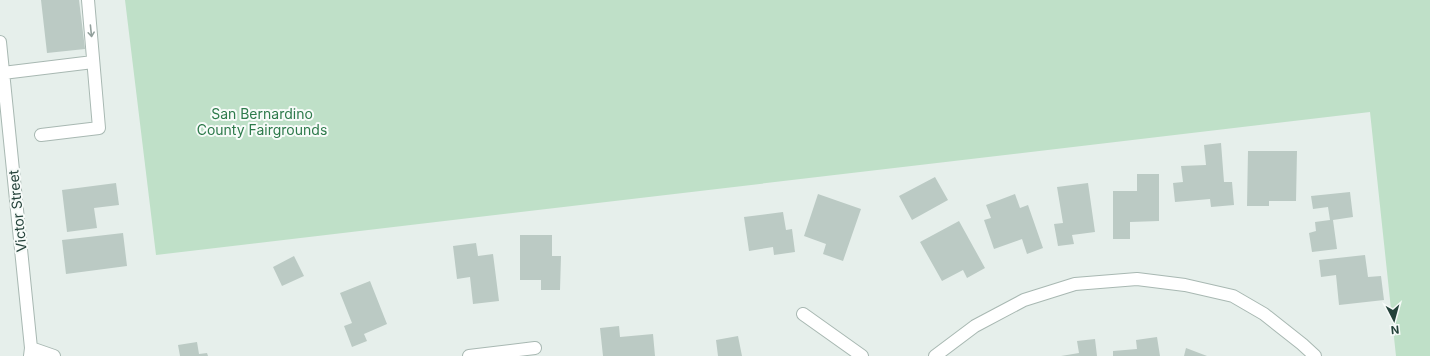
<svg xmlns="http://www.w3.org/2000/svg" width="1430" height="356" viewBox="0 0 1430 356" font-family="Inter,sans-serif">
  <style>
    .green { fill: #bfe0c8 }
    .building { fill: #bbcac4 }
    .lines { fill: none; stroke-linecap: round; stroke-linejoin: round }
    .minor-casing { stroke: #a8b8b2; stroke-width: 14 }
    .minor { stroke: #fff; stroke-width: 12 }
    .oneway { stroke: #92a09c }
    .labels { text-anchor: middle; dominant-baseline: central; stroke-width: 4; stroke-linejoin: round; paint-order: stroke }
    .park-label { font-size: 14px; fill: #2d7a4b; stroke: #f7fbf9 }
    .street-label { font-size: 14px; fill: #24423a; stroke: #f7fbf9 }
  </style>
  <rect width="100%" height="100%" fill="#e6efeb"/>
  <path class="green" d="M125,0H1430V356H1396L1370,112L156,255Z"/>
  <path class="building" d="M41,0H79L85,49L47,53Z
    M1221,143L1224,182H1232L1234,205L1211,207L1210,199L1175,202L1173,183L1183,182L1181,166L1206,165L1204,145Z
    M1248,151H1297L1296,201H1269V206H1247Z
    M1137,174H1159V221L1130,222V239H1113V191H1137Z
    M935,177L948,200L912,220L899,196Z
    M116,183L119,205L94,208L97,228L67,232L62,190Z
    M1088,183L1095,232L1072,235L1074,244L1058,246L1054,224L1063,223L1057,187Z
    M1350,192L1353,217L1333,220L1337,249L1312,252L1309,233L1316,231L1315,222L1330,220L1328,207L1313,209L1311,196Z
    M818,194L861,209L843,261L823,254L826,244L804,236Z
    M1015,194L1020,208L1028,205L1043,248L1027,254L1022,239L994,249L984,220L991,218L986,205Z
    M783,212L786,230L792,229L795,252L774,255L773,247L749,251L744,217Z
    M959,221L985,268L967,278L963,270L942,281L920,242Z
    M123,233L127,266L66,274L62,240Z
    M520,235H552V256H561L560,290H541V280H520Z
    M476,243L478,256L493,254L499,301L473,304L470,277L457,279L453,246Z
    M1365,255L1368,277L1381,276L1384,300L1339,305L1336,275L1321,277L1319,260Z
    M294,256L304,276L282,286L273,267Z
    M370,281L387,324L364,334L367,341L352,347L344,326L352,323L340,293Z
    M619,326L620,337L653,334L655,356H603L600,328Z
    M738,336L742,356H718L716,340Z
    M1157,337L1160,356H1113V351L1137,349L1136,340Z
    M1095,339L1097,356H1061L1079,353L1077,341Z
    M197,342L199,354L207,353L208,356H180L178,345Z
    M1186,348L1207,356H1184Z"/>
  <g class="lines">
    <defs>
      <path id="minor" d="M0,42L31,348L30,356
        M3,73L93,62
        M41,135L99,128L88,0
        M803,314L862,356
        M31,348L54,356
        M469,356L535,348
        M935,356L975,326L1024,300L1075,284L1137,279L1185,285L1233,296L1264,314L1302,344L1315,356"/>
    </defs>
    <use href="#minor" class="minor-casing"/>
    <use href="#minor" class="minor"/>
  </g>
  <defs><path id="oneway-shaft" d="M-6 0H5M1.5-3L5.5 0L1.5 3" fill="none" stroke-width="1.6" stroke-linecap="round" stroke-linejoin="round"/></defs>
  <use class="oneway" href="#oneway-shaft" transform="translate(91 31) rotate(84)"/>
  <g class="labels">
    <g class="park-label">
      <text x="262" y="113">San Bernardino<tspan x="262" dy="16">County Fairgrounds</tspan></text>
    </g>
    <g class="street-label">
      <text transform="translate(17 211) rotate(-96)">Victor Street</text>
    </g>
  </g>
  <g transform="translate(1394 320) rotate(174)" stroke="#f7fbf9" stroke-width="3" paint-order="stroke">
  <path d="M0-3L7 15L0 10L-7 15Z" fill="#24423a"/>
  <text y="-6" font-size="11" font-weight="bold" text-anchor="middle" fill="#24423a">N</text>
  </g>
</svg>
